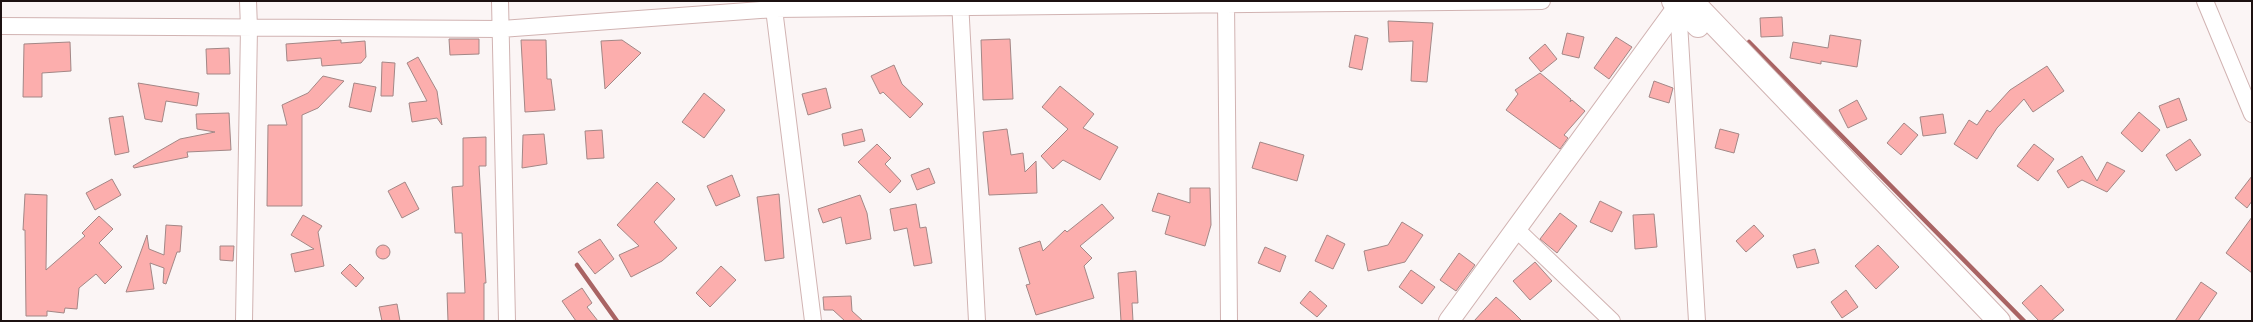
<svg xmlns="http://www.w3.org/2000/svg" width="2253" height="322" viewBox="0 0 2253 322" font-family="'Varela Round',sans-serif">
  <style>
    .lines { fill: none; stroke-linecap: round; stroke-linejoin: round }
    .stream { stroke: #a96464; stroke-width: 4.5 }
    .building { fill: #fcaead; stroke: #a38786 }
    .minor-casing { stroke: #d1b3b2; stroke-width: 18 }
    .tertiary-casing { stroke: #d1b3b2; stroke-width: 22 }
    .trunk-casing { stroke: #d1b3b2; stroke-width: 24 }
    .minor { stroke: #fff; stroke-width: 16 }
    .tertiary { stroke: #fff; stroke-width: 20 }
    .trunk { stroke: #fff; stroke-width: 22 }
  </style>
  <rect width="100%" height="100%" fill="#fbf5f5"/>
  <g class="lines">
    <path class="stream" d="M1749,42L2024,321
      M577,265L617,321"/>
  </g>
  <path class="building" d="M1782,17L1783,36L1761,37L1760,18Z
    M1388,21L1433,23L1427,82L1411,81L1413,41L1389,42Z
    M1567,33L1584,37L1579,58L1562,54Z
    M1355,35L1368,38L1362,70L1349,67Z
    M1830,35L1861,40L1857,67L1821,61V64L1790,58L1793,42L1828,48Z
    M1616,37L1632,47L1609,79L1594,68Z
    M449,39H479V54L450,55Z
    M1010,39L1013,99L983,100L981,40Z
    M341,40V43L365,41L366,57L361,63L322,66L321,58L287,61L286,44Z
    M521,40H546L547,79H551L555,110L525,112Z
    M622,40L641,53L605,89L601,41Z
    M70,42L71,71L42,73V97H23L24,44Z
    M1545,44L1557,59L1541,72L1529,58Z
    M229,48L230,74H207L206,49Z
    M418,57L437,91L442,125L437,118L412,122L409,103L427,101L407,63Z
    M382,62L395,63L393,96H381Z
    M894,65L902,84L923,104L910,118L883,92L880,94L871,76Z
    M2047,66L2064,91L2033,112L2024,99L1997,128L1977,159L1954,144L1969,120L1977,125L1987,110L1990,112L2010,90Z
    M1540,73L1571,99L1570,102L1572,100L1585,111L1564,135L1568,138L1560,149L1506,110L1518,94L1515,90Z
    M323,76L344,81L318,108L302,115V206H267L268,125H287L282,105L308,93Z
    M1654,81L1673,88L1669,103L1649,97Z
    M138,83L199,93L197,106L166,101L162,122L145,119Z
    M354,83L376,87L371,112L349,107Z
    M1060,86L1094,114L1083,128L1118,147L1100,180L1063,160L1053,169L1041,156L1068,129L1042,107Z
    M826,88L831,108L808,115L802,94Z
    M704,93L725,110L704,138L682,122Z
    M2179,98L2187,120L2167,128L2159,106Z
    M1857,100L1867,119L1848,128L1839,110Z
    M2139,112L2160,130L2142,152L2121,133Z
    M229,113L231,150L187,152L188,157L134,168L133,166L180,139L215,132L197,129L196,114Z
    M1943,114L1946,133L1923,136L1920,117Z
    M123,116L129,152L115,155L109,118Z
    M1904,123L1918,135L1901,155L1887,143Z
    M862,129L865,141L844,146L842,134Z
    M1007,129L1011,155L1023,153L1025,172L1036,161L1037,193L989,195L983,132Z
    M1720,129L1739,134L1734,153L1715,148Z
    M602,130L604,158L587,159L585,131Z
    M544,134L547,164L522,168L523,135Z
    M486,137V166H479L486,283H484V321H448L447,293H465L462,233H455L452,187L463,186V138Z
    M2190,139L2201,155L2176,171L2166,155Z
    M1260,142L1304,155L1297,181L1252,168Z
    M877,144L891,158L885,164L901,181L890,193L858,162Z
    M2034,144L2054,159L2038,181L2017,166Z
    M2082,156L2097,181L2107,162L2125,171L2107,192L2082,180L2068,188L2057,171Z
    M929,168L935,183L917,190L911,175Z
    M732,175L740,196L716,206L707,186Z
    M2252,176V201L2247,208L2235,198Z
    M112,179L121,195L95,210L86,193Z
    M405,182L419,209L402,218L388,191Z
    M657,182L675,199L654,222L677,248L662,261L631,277L619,255L639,246L617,225Z
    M1190,188H1210L1211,225L1205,246L1165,234L1170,216L1152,211L1158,193L1190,203Z
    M25,194L47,195L46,270L85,236L82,233L99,216L113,229L99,243L122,267L105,284L96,274L79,288L77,309L65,308L64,313L47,311V316H26L25,230H23Z
    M779,194L784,258L765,261L757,197Z
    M860,195L867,213L871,239L846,244L841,217L823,223L818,209Z
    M1600,201L1622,212L1612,232L1590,222Z
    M916,204L920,228L926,227L932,263L914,266L907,228L894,231L890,209Z
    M1102,204L1114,218L1080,246L1092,258L1084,266L1094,298L1036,315L1026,285L1030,284L1019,248L1040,241L1043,251L1065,230L1067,232Z
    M1560,213L1577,226L1557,253L1540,239Z
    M1654,214L1657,247L1635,249L1633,215Z
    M303,215L322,226L318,232L324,266L295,272L291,254L314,249L291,235Z
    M2252,217V273L2226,253Z
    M1402,222L1423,235L1405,262L1368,271L1364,251L1388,245Z
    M166,225L182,226L180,252H177L166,284L163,283L164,268L150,263L154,289L126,292L147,235L149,249L164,255Z
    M1754,225L1764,236L1746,252L1736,241Z
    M1327,235L1345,244L1333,269L1315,261Z
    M600,239L614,259L595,274L578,252Z
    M376 252a7 7 0 1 1 14 0a7 7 0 1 1-14 0Z
    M1878,245L1899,267L1876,289L1855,266Z
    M220,246H234L233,261L220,260Z
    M1265,247L1286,256L1280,272L1258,263Z
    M1815,249L1819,263L1797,268L1793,255Z
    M1459,253L1475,265L1456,291L1440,280Z
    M1535,262L1552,281L1530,300L1513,281Z
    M350,264L364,278L356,287L341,273Z
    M721,266L736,280L710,307L696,293Z
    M1411,270L1435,287L1422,304L1399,287Z
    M1136,271L1138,303H1132L1133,321H1121L1118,273Z
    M2201,282L2217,293L2198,321H2175Z
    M2041,285L2064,310L2051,321H2039L2022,303Z
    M582,288L592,303L587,307L598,321H576L562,301Z
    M1846,290L1858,307L1842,318L1831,302Z
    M1310,291L1327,306L1317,317L1300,303Z
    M851,296L852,311L863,321H845L833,310H824L823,297Z
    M1496,297L1514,313L1522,321H1474Z
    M397,304L400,321H382L379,307Z"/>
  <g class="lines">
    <defs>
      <path id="minor" d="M500,1L507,321
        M773,1L813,321
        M960,1L977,321
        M1226,1L1229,321
        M2205,1L2252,114
        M1678,6L1697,321
        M1,26L500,29L774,9L1542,1
        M1516,229L1612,321
        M244,321L249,28L248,1"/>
      <path id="tertiary" d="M1449,321L1682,1"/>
      <path id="trunk" d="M1673,1L1698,26
        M1692,1L1999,321"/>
    </defs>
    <use href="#minor" class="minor-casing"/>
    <use href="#tertiary" class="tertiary-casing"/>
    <use href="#trunk" class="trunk-casing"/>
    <use href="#minor" class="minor"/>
    <use href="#tertiary" class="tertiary"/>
    <use href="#trunk" class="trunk"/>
  </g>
  <rect width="2253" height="322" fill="none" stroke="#1c1111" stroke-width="4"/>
</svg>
